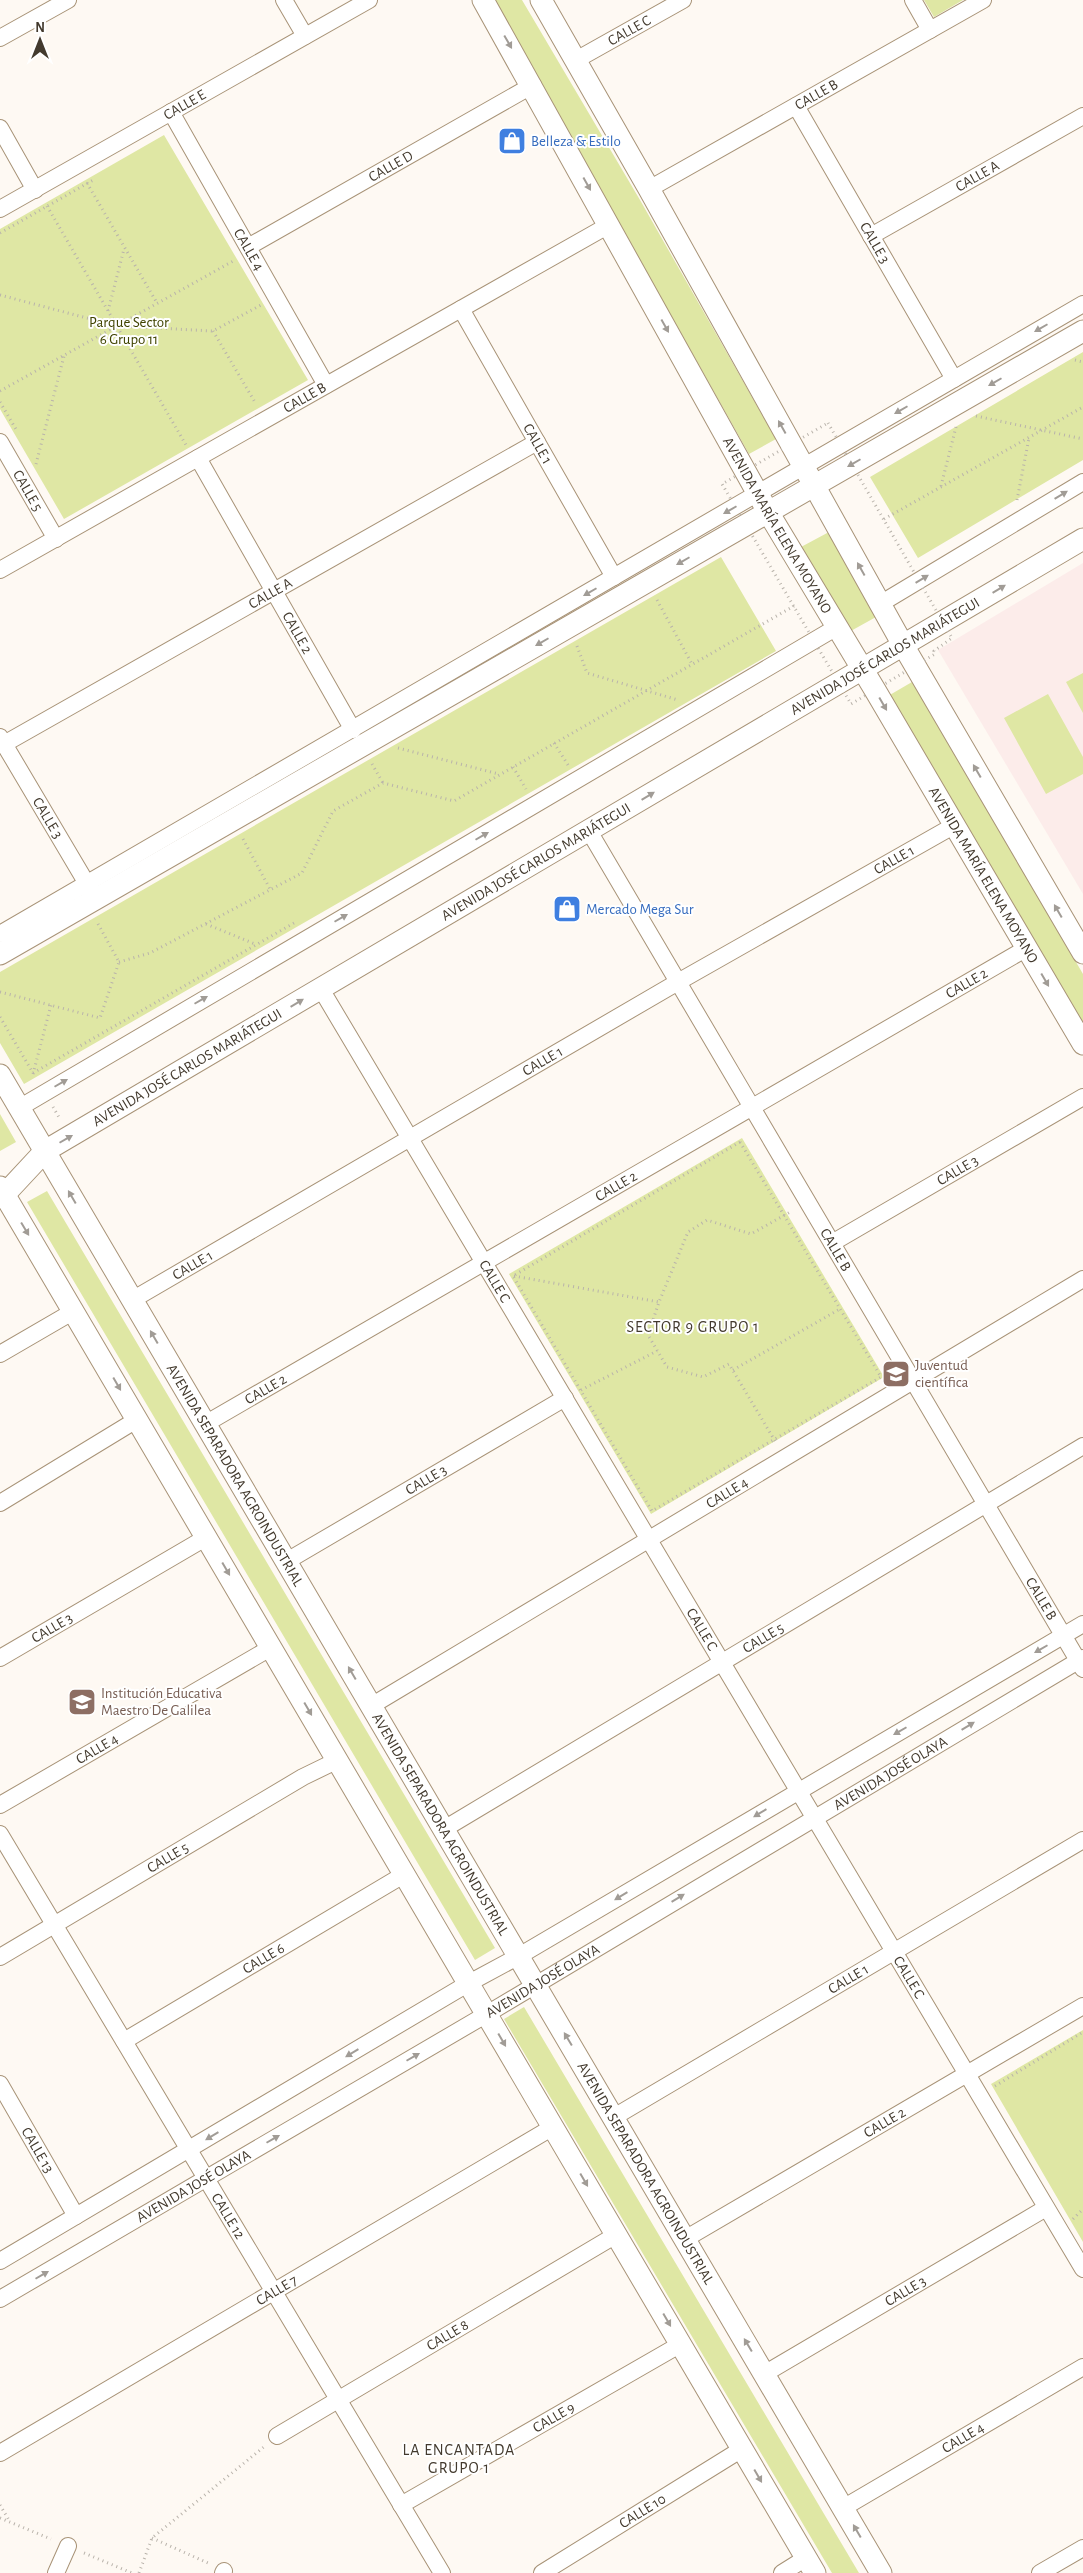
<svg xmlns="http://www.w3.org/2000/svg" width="1083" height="2573" viewBox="0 0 1083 2573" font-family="'Alegreya Sans',sans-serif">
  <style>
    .education { fill: #fcecea }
    .green { fill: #dfe7a4 }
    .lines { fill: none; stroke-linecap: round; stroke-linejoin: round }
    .minor-casing { stroke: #a89377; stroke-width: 18 }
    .tertiary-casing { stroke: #a89377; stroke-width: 23 }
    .path { stroke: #b9b3ab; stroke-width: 3; stroke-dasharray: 1 4; stroke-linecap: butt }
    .minor { stroke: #fff; stroke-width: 16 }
    .tertiary { stroke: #fff; stroke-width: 21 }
    .oneway { fill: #a19c96 }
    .labels { text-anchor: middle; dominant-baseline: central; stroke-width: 4; stroke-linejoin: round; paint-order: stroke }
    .street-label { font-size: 15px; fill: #433a2e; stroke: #fff }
    .shop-label { font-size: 15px; fill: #366cbe; stroke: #fff; text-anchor: start }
    .park-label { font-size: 15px; fill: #404400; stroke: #fff }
    .education-label { font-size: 15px; fill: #785e54; stroke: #fff; text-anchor: start }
    .neighbourhood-label { font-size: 16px; letter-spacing: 1px; fill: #433a2e; stroke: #fff }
  </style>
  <rect width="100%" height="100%" fill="#fef9f3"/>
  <path class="education" d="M1083,563V894L938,650Z"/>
  <path class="green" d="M493,0H522L640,200L776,439L749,454Z
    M924,0H963L934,17Z
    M164,135L308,380L64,519L0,409V229Z
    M1083,352V460L918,558L870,477Z
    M829,532L876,617L849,632L801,547Z
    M721,557L776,651L24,1084L0,1043V972Z
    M1083,673V713L1066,682Z
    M912,682L1083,974V1025L888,696Z
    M1048,694L1083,757V774L1046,794L1004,718Z
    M0,1114L16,1142L0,1151Z
    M742,1138L884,1377L651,1514L509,1274Z
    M47,1191L495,1948L475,1960L27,1202Z
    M524,2007L859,2573H832L504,2019Z
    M1083,2030V2242L991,2084Z"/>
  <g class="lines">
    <defs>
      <g id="minor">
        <path d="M284,0L305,36"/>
        <path d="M913,0L930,30"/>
        <path d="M0,38L68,0"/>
        <path id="s1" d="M576,60L683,0"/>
        <path id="s2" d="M796,106L954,379"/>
        <path id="s3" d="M171,112L326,385"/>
        <path d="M0,128L35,190"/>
        <path id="s4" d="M649,189L983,0"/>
        <path id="s5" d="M0,209L369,0"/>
        <path id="s6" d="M871,236L1083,116"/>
        <path id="s7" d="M248,247L533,85"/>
        <path id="s8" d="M461,309L614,577"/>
        <path id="s9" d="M0,442L56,539"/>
        <path id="s10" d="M198,458L353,730"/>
        <path id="s11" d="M0,570L609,225"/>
        <path d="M880,604L1083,482"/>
        <path id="s12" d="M0,737L93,894"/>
        <path id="s13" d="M4,744L537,442"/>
        <path id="s14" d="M589,831L1083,1669"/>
        <path d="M0,934L1083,304"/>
        <path id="s15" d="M321,989L1083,2269"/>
        <path d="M19,1108L837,627"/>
        <path id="s16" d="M832,1243L1083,1097"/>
        <path id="s17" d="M132,1300L678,982L955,825"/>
        <path d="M0,1354L74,1311"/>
        <path id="s18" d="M205,1424L1027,948"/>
        <path d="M0,1503L138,1419"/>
        <path id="s19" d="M287,1561L565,1398"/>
        <path id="s20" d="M0,1658L207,1537"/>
        <path id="s21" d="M371,1706L1083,1279"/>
        <path id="s22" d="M0,1805L272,1647"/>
        <path id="s23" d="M444,1829L1083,1446"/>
        <path id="s24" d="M0,1834L442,2573"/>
        <path id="s25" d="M0,1957L303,1777L338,1760"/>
        <path id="s26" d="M124,2041L405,1874"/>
        <path id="s27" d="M0,2084L76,2216"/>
        <path id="s28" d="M614,2117L1083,1840"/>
        <path id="s29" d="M685,2239L1083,2006"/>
        <path d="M0,2261L469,1983L519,1956L1083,1624"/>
        <path id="s30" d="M0,2299L487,2014L1083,1658"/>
        <path id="s31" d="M764,2374L1046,2208"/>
        <path id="s32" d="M277,2436L616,2235"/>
        <path id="s33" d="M0,2453L553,2127"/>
        <path id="s34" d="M401,2505L681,2344"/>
        <path id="s35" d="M843,2508L1083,2367"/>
        <path d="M56,2573L68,2546"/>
        <path d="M223,2573L224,2571"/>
        <path id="s36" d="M542,2573L742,2449"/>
        <path d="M782,2573L806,2558"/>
        <path d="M1040,2573L1083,2548"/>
      </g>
      <g id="tertiary">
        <path id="s37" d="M483,0L768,512L875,690L1083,1044"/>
        <path d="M541,0L649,189L903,645L1083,953"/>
        <path d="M0,954L1083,331"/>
        <path id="s38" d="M0,1075L881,2573"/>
        <path d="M0,1187L815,2573"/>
        <path id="s39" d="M4,1195L45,1151L1083,539"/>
      </g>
    </defs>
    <use href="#minor" class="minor-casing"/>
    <use href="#tertiary" class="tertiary-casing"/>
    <path class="path" d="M87,183L157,303
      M47,206L186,445
      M0,233L95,179
      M0,295L117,326L213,331L261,305
      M108,311L124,249
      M213,331L256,404
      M1075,360L1083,362
      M0,391L235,260
      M0,402L17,431
      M976,416L1083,439
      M828,423L952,638L934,651L935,654L851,704L722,484Z
      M36,464L64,356
      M941,486L956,427
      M1017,500L1029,438
      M884,519L1083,407
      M657,600L692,664
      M577,646L587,673L678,700
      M554,743L568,765
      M398,748L499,774
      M372,764L383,783
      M513,767L526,789
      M243,839L270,889
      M206,924L255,944
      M119,962L150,953L302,873L333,811L383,783L454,801L794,606
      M0,992L100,1018L119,962L97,922
      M0,1017L33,1073L294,923
      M33,1074L51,1005
      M53,1107L60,1119
      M740,1142L881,1377L652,1511L513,1276Z
      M514,1276L659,1302
      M733,1370L840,1309
      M581,1390L657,1351
      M775,1441L729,1364L703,1377L667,1367L648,1335L659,1302L688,1232L707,1220L751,1234L792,1211
      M995,2086L1083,2032
      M1073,2219L1083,2209
      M0,2505L10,2522
      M0,2518L51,2539
      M152,2538L208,2563
      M84,2553L132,2573
      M139,2573L152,2538L265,2446"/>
    <use href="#minor" class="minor"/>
    <use href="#tertiary" class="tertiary"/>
  </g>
  <defs><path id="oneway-solid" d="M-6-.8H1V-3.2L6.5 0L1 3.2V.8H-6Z" transform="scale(1.25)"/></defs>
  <g class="oneway">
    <use href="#oneway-solid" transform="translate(508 42) rotate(60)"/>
    <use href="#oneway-solid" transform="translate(587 184) rotate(61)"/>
    <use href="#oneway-solid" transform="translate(665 326) rotate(61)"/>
    <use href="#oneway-solid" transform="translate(1041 328) rotate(150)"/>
    <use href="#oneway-solid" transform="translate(995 382) rotate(150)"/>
    <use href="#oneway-solid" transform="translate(901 410) rotate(150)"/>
    <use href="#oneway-solid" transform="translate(782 427) rotate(-119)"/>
    <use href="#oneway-solid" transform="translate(854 463) rotate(150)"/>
    <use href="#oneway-solid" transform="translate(1061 495) rotate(-31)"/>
    <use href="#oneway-solid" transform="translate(730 510) rotate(150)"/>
    <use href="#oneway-solid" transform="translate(683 561) rotate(150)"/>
    <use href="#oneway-solid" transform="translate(861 569) rotate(-119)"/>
    <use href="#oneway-solid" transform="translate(922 579) rotate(-31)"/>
    <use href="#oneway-solid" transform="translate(999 589) rotate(-31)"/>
    <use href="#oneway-solid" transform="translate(590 592) rotate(150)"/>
    <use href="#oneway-solid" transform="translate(542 642) rotate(150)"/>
    <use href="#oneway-solid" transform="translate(883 704) rotate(60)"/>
    <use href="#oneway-solid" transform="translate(977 771) rotate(-120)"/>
    <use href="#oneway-solid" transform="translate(648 796) rotate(-31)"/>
    <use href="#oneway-solid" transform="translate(482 836) rotate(-30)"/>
    <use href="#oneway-solid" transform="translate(1058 911) rotate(-120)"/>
    <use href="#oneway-solid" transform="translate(341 918) rotate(-30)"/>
    <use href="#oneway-solid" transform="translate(1045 980) rotate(60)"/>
    <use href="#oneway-solid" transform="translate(201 1000) rotate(-30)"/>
    <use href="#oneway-solid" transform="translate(297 1003) rotate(-31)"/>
    <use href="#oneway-solid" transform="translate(61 1083) rotate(-30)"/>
    <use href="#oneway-solid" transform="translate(66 1139) rotate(-30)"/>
    <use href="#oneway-solid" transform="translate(72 1197) rotate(-120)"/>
    <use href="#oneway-solid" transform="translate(25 1229) rotate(59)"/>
    <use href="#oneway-solid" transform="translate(154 1337) rotate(-120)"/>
    <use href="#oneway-solid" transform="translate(117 1384) rotate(60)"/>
    <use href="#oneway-solid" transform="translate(226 1569) rotate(60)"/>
    <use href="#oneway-solid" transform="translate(1041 1649) rotate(150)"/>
    <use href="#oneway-solid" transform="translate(352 1673) rotate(-120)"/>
    <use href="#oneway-solid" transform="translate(308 1709) rotate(60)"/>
    <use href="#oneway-solid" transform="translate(968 1726) rotate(-31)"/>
    <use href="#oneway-solid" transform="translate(900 1731) rotate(150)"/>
    <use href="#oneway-solid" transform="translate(760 1813) rotate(149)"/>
    <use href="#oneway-solid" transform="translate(621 1896) rotate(149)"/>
    <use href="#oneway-solid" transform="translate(678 1898) rotate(-31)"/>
    <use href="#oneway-solid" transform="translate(568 2039) rotate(-121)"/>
    <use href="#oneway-solid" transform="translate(502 2040) rotate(60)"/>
    <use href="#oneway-solid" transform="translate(352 2053) rotate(149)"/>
    <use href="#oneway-solid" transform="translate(413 2057) rotate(-30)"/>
    <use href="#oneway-solid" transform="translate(212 2136) rotate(149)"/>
    <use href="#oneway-solid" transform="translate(273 2139) rotate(-30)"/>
    <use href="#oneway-solid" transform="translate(584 2180) rotate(60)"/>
    <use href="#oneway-solid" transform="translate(42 2275) rotate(-30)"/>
    <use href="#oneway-solid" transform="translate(667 2320) rotate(60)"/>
    <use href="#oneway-solid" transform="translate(748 2345) rotate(-121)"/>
    <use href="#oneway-solid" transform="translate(758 2476) rotate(60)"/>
    <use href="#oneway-solid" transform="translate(857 2531) rotate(-120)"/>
  </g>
  <defs>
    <symbol id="shop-square" viewBox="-11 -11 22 22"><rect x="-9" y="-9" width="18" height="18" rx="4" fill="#3f7fe0" stroke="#fff"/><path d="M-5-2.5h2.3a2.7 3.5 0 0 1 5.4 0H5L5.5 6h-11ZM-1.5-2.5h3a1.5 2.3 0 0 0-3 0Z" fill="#fff"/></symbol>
    <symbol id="university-square" viewBox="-11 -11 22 22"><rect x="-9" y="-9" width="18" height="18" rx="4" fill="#8d6e63" stroke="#fff"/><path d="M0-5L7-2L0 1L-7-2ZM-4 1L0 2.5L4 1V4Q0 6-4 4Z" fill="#fff"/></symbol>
    <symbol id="school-square" viewBox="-11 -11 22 22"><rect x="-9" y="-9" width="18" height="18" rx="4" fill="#8d6e63" stroke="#fff"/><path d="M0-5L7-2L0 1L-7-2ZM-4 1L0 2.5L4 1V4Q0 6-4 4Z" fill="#fff"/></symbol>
  </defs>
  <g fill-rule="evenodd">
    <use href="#shop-square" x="496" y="125" width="32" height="32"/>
    <use href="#shop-square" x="551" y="893" width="32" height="32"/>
    <use href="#university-square" x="880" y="1358" width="32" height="32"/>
    <use href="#school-square" x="66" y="1686" width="32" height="32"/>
  </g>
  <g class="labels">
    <g class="street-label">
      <text stroke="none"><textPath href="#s1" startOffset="61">CALLE C</textPath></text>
      <text stroke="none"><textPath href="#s4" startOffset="192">CALLE B</textPath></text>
      <text stroke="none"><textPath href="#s5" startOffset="212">CALLE E</textPath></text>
      <text stroke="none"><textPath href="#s7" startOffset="164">CALLE D</textPath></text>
      <text stroke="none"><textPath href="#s6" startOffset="122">CALLE A</textPath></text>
      <text stroke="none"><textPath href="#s2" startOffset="158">CALLE 3</textPath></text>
      <text stroke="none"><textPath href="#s3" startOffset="158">CALLE 4</textPath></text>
      <text stroke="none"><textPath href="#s11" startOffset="350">CALLE B</textPath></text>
      <text stroke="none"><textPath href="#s8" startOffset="155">CALLE 1</textPath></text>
      <text stroke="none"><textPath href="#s9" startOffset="56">CALLE 5</textPath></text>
      <text stroke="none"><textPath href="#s37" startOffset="602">AVENIDA MARÍA ELENA MOYANO</textPath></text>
      <text stroke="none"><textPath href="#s13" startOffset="306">CALLE A</textPath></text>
      <text stroke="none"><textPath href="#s10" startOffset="201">CALLE 2</textPath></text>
      <text stroke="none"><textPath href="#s39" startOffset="1035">AVENIDA JOSÉ CARLOS MARIÁTEGUI</textPath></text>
      <text stroke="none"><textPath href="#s12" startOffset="94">CALLE 3</textPath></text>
      <text stroke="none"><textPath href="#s17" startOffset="880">CALLE 1</textPath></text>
      <text stroke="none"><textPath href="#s39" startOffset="630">AVENIDA JOSÉ CARLOS MARIÁTEGUI</textPath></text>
      <text stroke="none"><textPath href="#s37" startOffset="1008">AVENIDA MARÍA ELENA MOYANO</textPath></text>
      <text stroke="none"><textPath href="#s18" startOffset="880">CALLE 2</textPath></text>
      <text stroke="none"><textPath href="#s17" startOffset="475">CALLE 1</textPath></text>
      <text stroke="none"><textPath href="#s39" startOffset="225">AVENIDA JOSÉ CARLOS MARIÁTEGUI</textPath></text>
      <text stroke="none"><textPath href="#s16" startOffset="145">CALLE 3</textPath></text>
      <text stroke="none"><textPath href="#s18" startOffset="475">CALLE 2</textPath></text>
      <text stroke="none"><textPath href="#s14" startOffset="486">CALLE B</textPath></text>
      <text stroke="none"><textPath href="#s17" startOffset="70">CALLE 1</textPath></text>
      <text stroke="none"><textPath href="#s15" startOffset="340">CALLE C</textPath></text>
      <text stroke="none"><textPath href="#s18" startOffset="70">CALLE 2</textPath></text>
      <text stroke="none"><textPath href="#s38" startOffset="464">AVENIDA SEPARADORA AGROINDUSTRIAL</textPath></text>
      <text stroke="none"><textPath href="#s19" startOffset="161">CALLE 3</textPath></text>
      <text stroke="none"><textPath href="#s21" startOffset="415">CALLE 4</textPath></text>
      <text stroke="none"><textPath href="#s14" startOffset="891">CALLE B</textPath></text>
      <text stroke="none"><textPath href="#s20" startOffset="60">CALLE 3</textPath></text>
      <text stroke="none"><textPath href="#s15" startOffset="745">CALLE C</textPath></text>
      <text stroke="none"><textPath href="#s23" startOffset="372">CALLE 5</textPath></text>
      <text stroke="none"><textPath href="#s22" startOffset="112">CALLE 4</textPath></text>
      <text stroke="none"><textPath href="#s30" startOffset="1034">AVENIDA JOSÉ OLAYA</textPath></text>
      <text stroke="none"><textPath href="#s38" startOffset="869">AVENIDA SEPARADORA AGROINDUSTRIAL</textPath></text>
      <text stroke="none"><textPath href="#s25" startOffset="195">CALLE 5</textPath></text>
      <text stroke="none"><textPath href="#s26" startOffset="162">CALLE 6</textPath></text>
      <text stroke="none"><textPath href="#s15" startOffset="1150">CALLE C</textPath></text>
      <text stroke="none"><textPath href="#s28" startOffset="272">CALLE 1</textPath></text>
      <text stroke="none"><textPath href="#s30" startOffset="629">AVENIDA JOSÉ OLAYA</textPath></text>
      <text stroke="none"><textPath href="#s29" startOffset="231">CALLE 2</textPath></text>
      <text stroke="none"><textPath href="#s27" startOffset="76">CALLE 13</textPath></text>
      <text stroke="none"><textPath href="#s38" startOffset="1274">AVENIDA SEPARADORA AGROINDUSTRIAL</textPath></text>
      <text stroke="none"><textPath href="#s30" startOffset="224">AVENIDA JOSÉ OLAYA</textPath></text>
      <text stroke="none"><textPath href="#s24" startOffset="445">CALLE 12</textPath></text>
      <text stroke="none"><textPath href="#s33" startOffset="321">CALLE 7</textPath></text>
      <text stroke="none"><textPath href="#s31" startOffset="164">CALLE 3</textPath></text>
      <text stroke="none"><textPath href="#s32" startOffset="198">CALLE 8</textPath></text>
      <text stroke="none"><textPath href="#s34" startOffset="176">CALLE 9</textPath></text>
      <text stroke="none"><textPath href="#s35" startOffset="139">CALLE 4</textPath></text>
      <text stroke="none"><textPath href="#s36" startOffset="118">CALLE 10</textPath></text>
    </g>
    <g class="shop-label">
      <text x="531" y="141">Belleza &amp; Estilo</text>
      <text x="586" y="909">Mercado Mega Sur</text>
    </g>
    <g class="park-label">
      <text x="129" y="322">Parque Sector<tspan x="129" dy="17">6 Grupo 11</tspan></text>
    </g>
    <g class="education-label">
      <text x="915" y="1365">Juventud<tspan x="915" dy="17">científica</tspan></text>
      <text x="101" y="1693">Institución Educativa<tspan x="101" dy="17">Maestro De Galilea</tspan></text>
    </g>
    <g class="neighbourhood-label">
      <text x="693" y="1327">SECTOR 9 GRUPO 1</text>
      <text x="459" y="2450">LA ENCANTADA<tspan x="459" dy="18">GRUPO 1</tspan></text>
    </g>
  </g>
  <g transform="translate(40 40)" stroke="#ffffff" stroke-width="4" paint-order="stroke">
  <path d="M0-4L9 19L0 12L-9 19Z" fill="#433a2e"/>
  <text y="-8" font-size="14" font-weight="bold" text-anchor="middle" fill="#433a2e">N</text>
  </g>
</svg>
